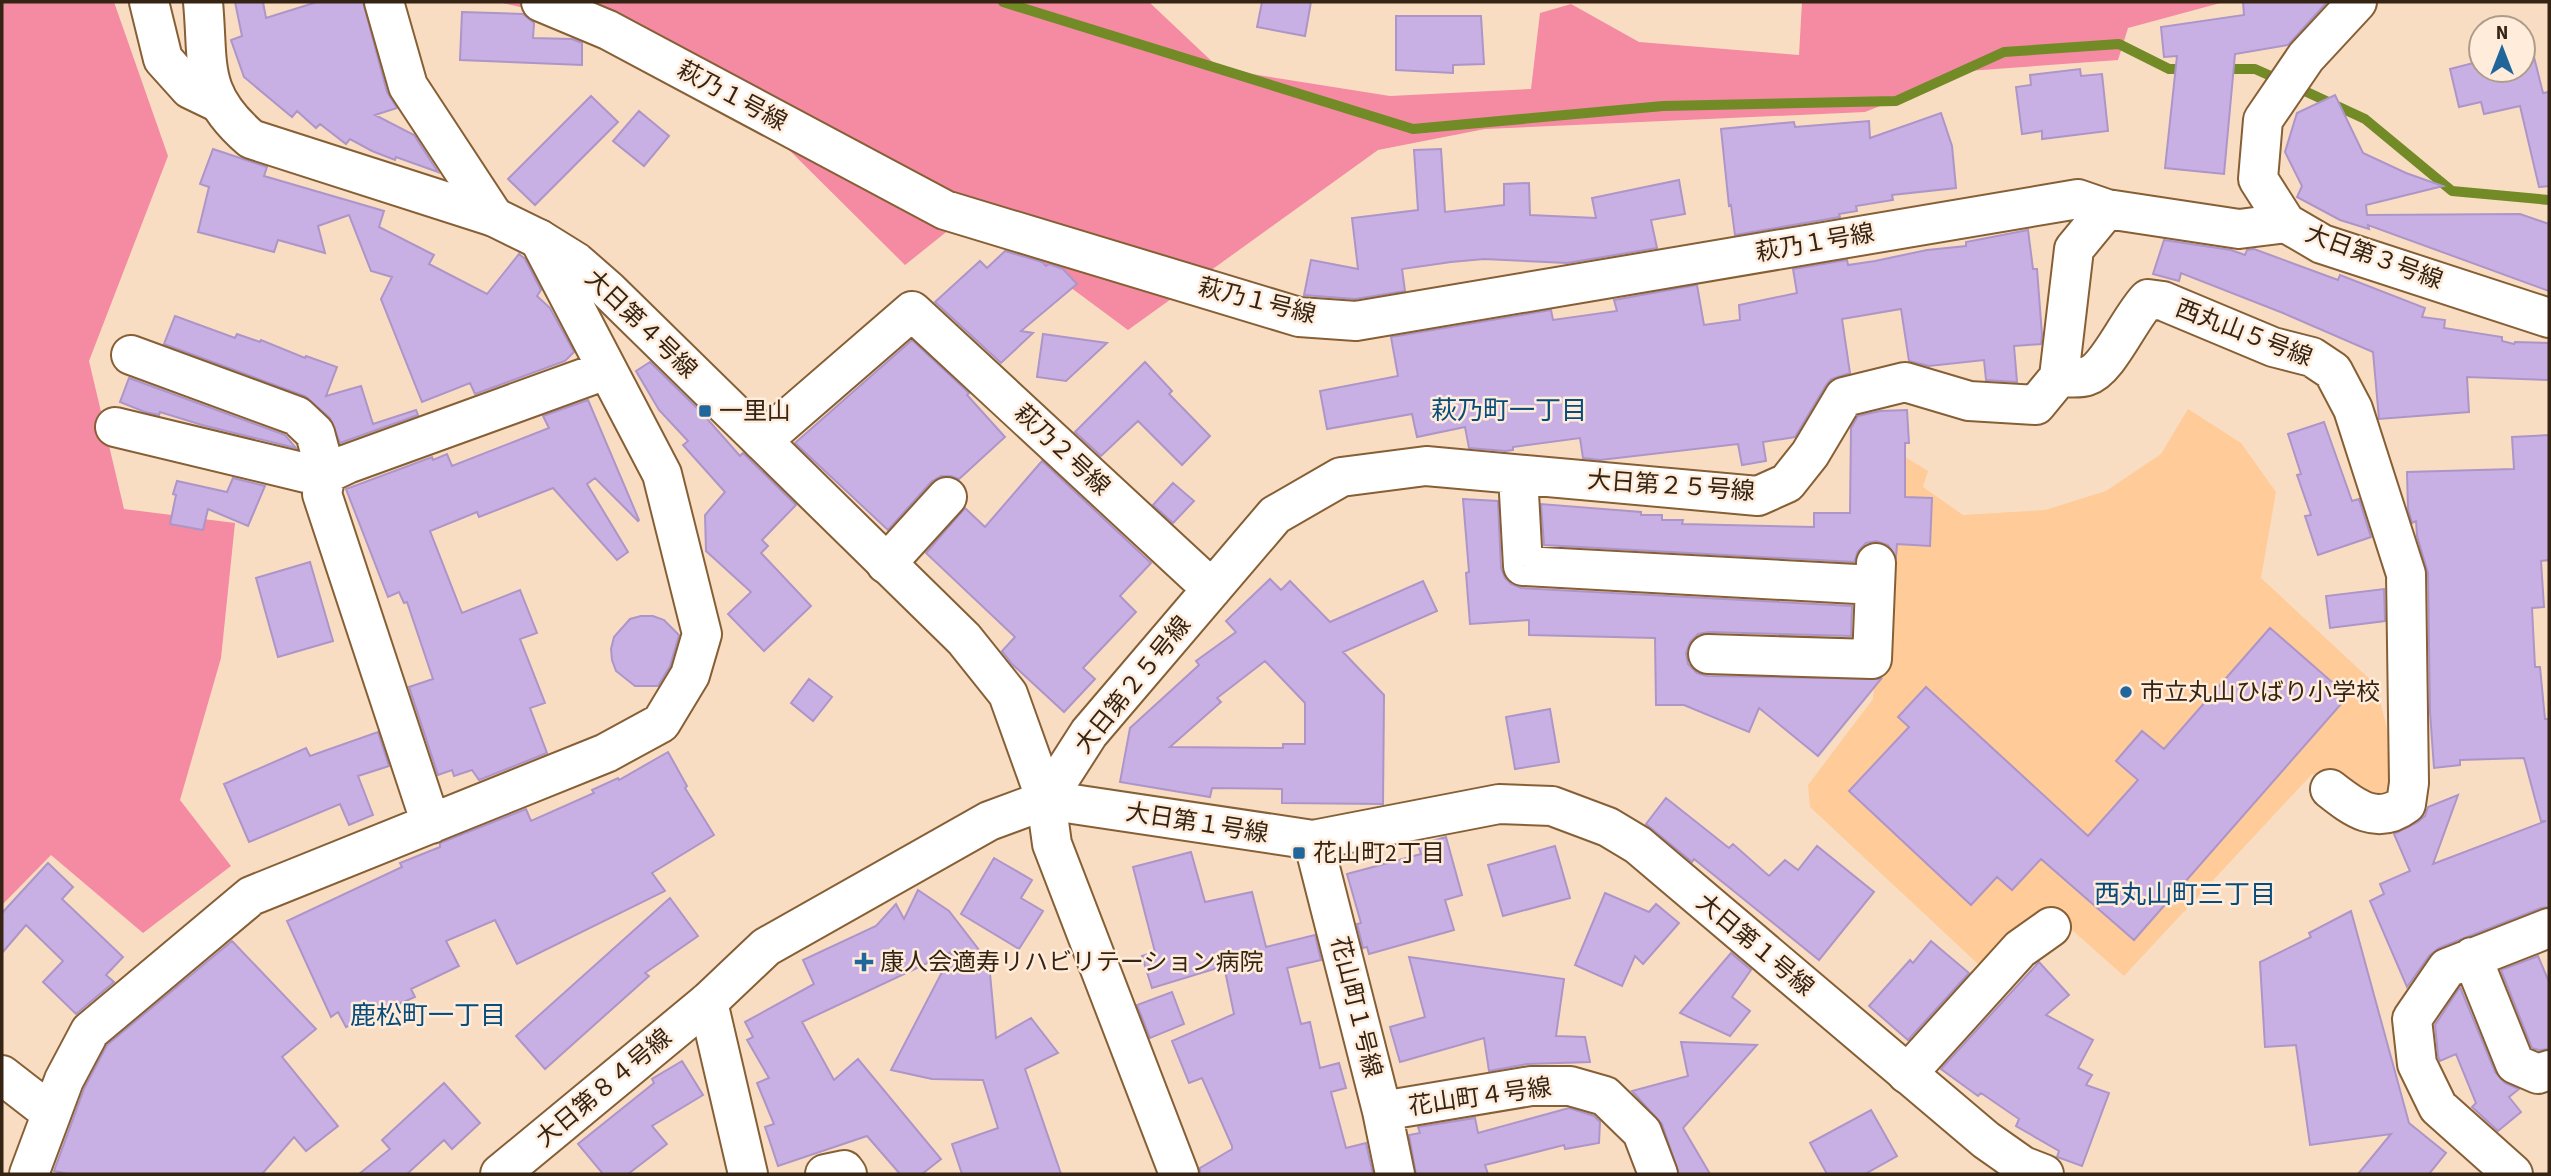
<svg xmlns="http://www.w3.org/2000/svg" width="2551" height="1176" viewBox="0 0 2551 1176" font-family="'Source Sans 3','Noto Sans JP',sans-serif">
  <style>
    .built { fill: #fecb99 }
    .forest { fill: #f58aa3 }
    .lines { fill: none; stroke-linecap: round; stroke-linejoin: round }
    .stream { stroke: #728b27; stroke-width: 10 }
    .building { fill: #c8b0e4; stroke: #ad95c8; stroke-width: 2; fill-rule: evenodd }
    .street-casing { stroke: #875f35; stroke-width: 42 }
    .secondary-casing { stroke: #875f35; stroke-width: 42 }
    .street { stroke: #fff; stroke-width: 38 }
    .secondary { stroke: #fff; stroke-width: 38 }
    .poi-dot { fill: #21669b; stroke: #ffecdb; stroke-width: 2.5 }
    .labels { text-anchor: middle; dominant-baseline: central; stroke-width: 5; stroke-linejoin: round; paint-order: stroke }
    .street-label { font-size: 24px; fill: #352413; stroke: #ffecdb }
    .poi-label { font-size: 24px; fill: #352413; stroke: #ffecdb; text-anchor: start }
    .neighbourhood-label { font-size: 26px; fill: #074c7b; stroke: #ffecdb }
  </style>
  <rect width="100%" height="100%" fill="#f9ddc3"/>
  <path class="built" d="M2188,409L2241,443L2276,492L2261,578L2376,685L2402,788L2370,808L2312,774L2124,976L2046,907L1978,964L1810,807L1808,785L1873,699L1892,449L1928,471L1923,487L1963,515L2045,510L2106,491L2161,454Z"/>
  <path class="forest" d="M2,2H114L168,156L89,361L124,509L235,523L221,658L180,800L231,866L143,933L51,855L2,905Z
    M498,2H1149L1220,69L1390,96L1531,89L1540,13L1571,4L1639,42L1799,55L1802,2H2224L2128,28L2118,60L1968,71L1865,112L1485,129L1378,150L1128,330L970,213L905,265L770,131L551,14Z"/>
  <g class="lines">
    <path class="stream" d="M1003,2L1413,129L1663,106L1896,101L2004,52L2119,44L2169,69H2187
      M2223,69H2255L2282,81
      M2296,87L2365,119L2452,191L2549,200"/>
  </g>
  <path class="building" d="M235,2H263L266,18L317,2H363L387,92L397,108L375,115L414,135L438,172L396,157L395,160L372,151L350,139L346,144L320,124L316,128L297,111L292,117L244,77L231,40L242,36Z
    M1262,2H1311L1305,36L1257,27Z
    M2243,2H2327L2288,45L2235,54L2224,174L2165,168L2177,56L2164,57L2161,27L2244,15Z
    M462,12L523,14L534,23L533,38L572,39L582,43V65L460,60Z
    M1396,16H1481L1484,64L1453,65V73L1396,70Z
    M2532,49L2543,93L2549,92V186L2539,187L2520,106L2484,114L2481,102L2459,107L2450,69L2481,61V70H2523V51Z
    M2080,69L2081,76L2102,74L2108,131L2042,139V131L2022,134L2016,87L2031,85L2030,75Z
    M2335,95L2363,153L2406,173L2443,186L2366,205L2367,215L2520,214L2549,224V291L2368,225L2369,229L2340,220L2297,197L2302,186L2285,152L2297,113Z
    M591,96L618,122L535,205L508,179Z
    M639,111L669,136L644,166L613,141Z
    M1941,113L1952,146L1956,188L1892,195L1893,200L1856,206L1857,211L1839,214L1840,217L1735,235L1731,205L1729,206L1721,129L1794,122L1795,127L1869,121L1870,138Z
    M213,149L267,167L264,176L384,211L379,227L434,255L429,264L487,294L519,254L525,259L541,290L537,296L550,308L574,352L565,361L475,394L470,383L422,402L381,299L392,277L371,271L349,215L318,226L325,253L278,240L274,252L198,232L209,187L200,184Z
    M1441,149L1445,212L1504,205V184L1529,183L1530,215L1596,218L1592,198L1679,180L1685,214L1651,220L1657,248L1567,263L1484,259L1451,262L1402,269L1405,291L1355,299L1304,295L1311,260L1358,269L1352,218L1418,210L1414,150Z
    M2028,230L2033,269H2037L2042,335L2041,344L2014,346L2017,382L1986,380L1984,360L1929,366L1909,361L1901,309L1842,319L1850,373L1831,379L1826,385L1795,437L1763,442L1766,461L1742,465L1738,444L1600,460L1583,458L1580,438L1513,447V450L1506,451L1469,448L1465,427L1417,437L1412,414L1327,429L1320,391L1398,376L1391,337L1551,310L1553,320L1617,311L1614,300L1697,285L1704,325L1740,320L1739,305L1797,293L1793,269L1847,260L1848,265L1875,261L1927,250L1966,246V242Z
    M2164,240L2231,250L2245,255L2247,250L2254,249L2338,280L2340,275L2425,308L2422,317L2445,320L2444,328L2502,337V341L2514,344L2515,342L2549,343V380L2467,377L2469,412L2379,419L2373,352L2283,313L2181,273L2179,281L2153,274Z
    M1005,251L1042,262L1046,266L1049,264L1063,269L1077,284L1021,331L1033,333L1001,363L935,302L980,261L987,268Z
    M175,316L235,338L237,334L260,342L261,340L305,358L306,356L337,367L326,396L361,386L373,424L416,410L418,415L340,443L330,418L305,396L164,344Z
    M1043,334L1107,343L1066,381L1037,377Z
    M912,340L969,393L967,395L1005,437L959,479L951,476H941L931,482L888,530L795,443Z
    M650,362L702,413L740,456L743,453L796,505L762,540L768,546L761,553L811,606L764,651L728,614L751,592L706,551L705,515L725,492L683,445L688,441L659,410L636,371Z
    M1145,362L1172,391L1169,394L1210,436L1182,465L1138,421L1101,456L1075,432Z
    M129,378L285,435L296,448L202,425L160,412L159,415L145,412L120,402Z
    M588,400L639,520L638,521L595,478L587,484L628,552L617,560L553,488L479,517L477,512L430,531L462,613L520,590L537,633L520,639L545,703L530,708L547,753L479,780L472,770L454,776L452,770L438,775L409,687L433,679L407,602L404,603L399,592L388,597L346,489L432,457L433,460L447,454L452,466L549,428L543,416Z
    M1907,410L1909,443H1905V497L1932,498L1930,546L1897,544L1896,557L1888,545L1876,541L1866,543L1858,551L1854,562L1544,545L1541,504L1641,512V515H1662V520H1683L1682,524L1814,527V513H1850L1851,428L1858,416L1880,411Z
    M2324,422L2352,501L2359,499L2371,537L2318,555L2305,516L2311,515L2297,475L2301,474L2288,434Z
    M2549,435V560L2541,561L2544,607L2532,608L2535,667H2540L2545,719H2549V907L2541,908L2439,948L2429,956L2407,987L2370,901L2384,894L2380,884L2410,871L2394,834L2418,822L2425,816L2428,807L2458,795L2433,864L2546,821H2541L2524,758L2460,760V765L2434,768L2430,712L2428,573L2417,536L2416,521L2412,523L2408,509L2407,472L2514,469L2512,437Z
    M1042,461L1151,563L1120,596L1136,612L1083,668L1095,679L1064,712L1012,664L1002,651L1015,637L926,553L965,508L985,527Z
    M233,478L265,486L248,526L208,509L203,530L170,524L176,495L173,494L177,481L227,492Z
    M1173,483L1194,501L1173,523L1153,505Z
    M1463,499L1498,501L1501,568L1505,578L1511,584L1521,588L1852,606L1851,636L1709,632L1698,634L1690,642L1686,653L1688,664L1697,673L1707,676L1881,679L1818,756L1759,708L1749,732L1684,705H1656L1655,638L1529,635V620L1470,624L1466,573L1469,572Z
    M310,562L333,641L278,657L256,578Z
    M1270,579L1281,590L1290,581L1330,622L1423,581L1437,611L1343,652L1384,695L1383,804L1282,803V789L1212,788L1210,797L1120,782L1130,728L1199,665L1196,661L1236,632L1226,621ZM1265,661L1305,703V744H1283V748L1170,747L1221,702L1217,698Z
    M2384,589L2385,621L2330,628L2326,596Z
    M641,616H653L664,620L679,635L670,666L658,686H635L616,671L612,660L611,649L614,637L630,619Z
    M2270,628L2348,696L2134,940L2041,859L2012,890L1997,877L1971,905L1849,791L1909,727L1898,717L1926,687L2088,836L2138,780L2116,761L2142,731L2164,749Z
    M809,679L832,697L813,721L791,703Z
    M1550,709L1559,762L1515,769L1506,717Z
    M378,732L389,766L358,776L373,815L349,825L340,804L249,842L224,784L306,748L310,756Z
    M668,752L687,786L685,788L714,835L652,873L665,891L517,964L495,920L446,941L459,966L411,989L415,997L385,1010L383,1006L346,1027L338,1012L331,1017L287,921L402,867L400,863L440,847V843L526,809L531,821L594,793L592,790L618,778L619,780Z
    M1666,798L1729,848L1733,844L1769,876L1785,860L1798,870L1817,846L1874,892L1819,960L1694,859L1692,862L1646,824Z
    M1446,837L1462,895L1445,900L1454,930L1369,954L1367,947L1363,948L1357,924L1361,923L1347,874L1421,854L1418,845Z
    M1555,846L1570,898L1503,916L1488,865Z
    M1191,852L1205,902L1252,892L1266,947L1315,935L1321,960L1287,968L1301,1024L1310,1022L1320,1068L1339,1063L1346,1088L1331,1092L1346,1148L1366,1143L1373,1174H1200V1168L1232,1149V1146L1202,1078L1189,1083L1172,1041L1234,1014L1224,966L1152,988L1142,956L1155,952L1133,867Z
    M994,858L1032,880L1021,898L1043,911L1019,949L961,914Z
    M48,863L73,887L62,899L123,957L106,975L114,982L76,1014L43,982L63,961L26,925L2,953V913Z
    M918,890L949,911L989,963L996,1038L1031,1018L1058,1053L1025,1069L1061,1174H962L952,1144L998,1128L983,1080L932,1079L891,1070L953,951L802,1022L834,1080L858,1059L941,1159L922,1174H900L867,1136L778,1166L765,1127L774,1124L757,1083L769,1078L747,1040L753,1037L745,1022L814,984L803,960L876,926L896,904L904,919Z
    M1605,893L1649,912L1656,904L1679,923L1643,964L1635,956L1622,986L1575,965Z
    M670,898L698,936L645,973L649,976L545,1069L516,1036Z
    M2351,911L2409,1123L2446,1153L2429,1174H2358L2391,1134L2310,1145L2296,1045L2265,1047L2260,962L2311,937L2309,933Z
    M232,941L316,1029L282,1057L338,1126L306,1151L294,1137L262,1174H68L54,1171L84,1089L107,1045Z
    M1931,941L1969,973L1908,1040L1869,1006L1910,960L1913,963Z
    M1731,953L1751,970L1732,997L1750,1011L1730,1036L1680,1013Z
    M2538,956L2549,982V1049L2539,1050L2532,1048L2501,970Z
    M1409,957L1564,979L1556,1036L1585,1037L1590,1062L1527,1064L1489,1071L1484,1038L1400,1062L1390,1027L1425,1017Z
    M2039,962L2069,995L2046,1015L2093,1040L2078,1068L2092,1075L2086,1085L2109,1093L2082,1166L2057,1157L2059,1151L2016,1126L2019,1119L1981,1093L1978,1096L1941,1069Z
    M2460,987L2495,1072L2505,1083L2519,1089L2509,1097L2521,1112L2498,1131L2472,1107L2476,1103L2456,1054L2440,1061L2438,1056L2435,1025Z
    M1172,992L1184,1024L1150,1038L1137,1005Z
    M1681,1042L1757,1045L1683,1128L1710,1174H1679L1662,1124L1632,1091L1688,1076Z
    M682,1061L703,1095L652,1126L667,1144L628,1174H603L578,1144L654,1083L652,1079Z
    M444,1083L480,1123L452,1149L444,1140L407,1174H359L390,1149L382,1140Z
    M1569,1108L1594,1116L1600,1122L1599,1143L1565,1149L1564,1145L1485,1165L1488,1174H1416L1409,1135L1420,1133L1418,1127L1475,1118L1478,1133Z
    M1871,1110L1897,1156L1865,1174H1827L1810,1143Z"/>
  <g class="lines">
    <defs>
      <path id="street" d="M149,2L163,59L190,89L217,102
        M384,2L408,86L494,217
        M541,2L608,30L945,210L1299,317L1356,321L2078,199L2107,209
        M2059,377C2067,377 2079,379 2087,376C2108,370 2130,317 2148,299L2163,301L2273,347L2312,357L2333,371L2353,409L2406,574L2409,783L2406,804C2377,826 2354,808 2330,789
        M115,427L306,473L326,474L315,433L297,416L131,355
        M762,441L912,311L1212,589
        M1518,475L1523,566L1875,585
        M886,564L947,497
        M1708,654L1872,659L1876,563
        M431,824L322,494L326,474L347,464L606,370
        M1313,840L1382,1111L1395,1174
        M2472,957L2515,1064L2538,1074L2549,1070
        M708,1002L748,1174
        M1907,1074L2020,949L2051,927
        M2,1075L51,1113
        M1382,1111L1531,1086H1570L1605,1096L1642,1132L1658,1174
        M29,1174L64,1080L90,1031L251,896L606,753L661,723L690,675L702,634L662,474L539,239
        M825,1174L844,1170L847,1174
        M1179,1174L1052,844L1046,800L1089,733L1275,515L1341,477L1426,466L1758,496L1787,483L1810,454L1844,397L1905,382L1969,401L2036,405L2059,377L2074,249L2107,209L2239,229L2286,223
        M2513,1174L2438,1107L2417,1064L2412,1019L2447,968L2549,928"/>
      <path id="secondary" d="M203,2C209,66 198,93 251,139L494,217L539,239L576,262L608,290L964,639L1008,694L1046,800
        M2357,2L2306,57L2263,120L2258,179L2286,223L2322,244L2549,318
        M500,1174L708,1002L766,947L989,821L1046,800L1313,840L1499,804L1552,806L1608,827L1638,845L1986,1140L2023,1166L2044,1174"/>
    </defs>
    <use href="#street" class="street-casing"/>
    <use href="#secondary" class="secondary-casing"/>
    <use href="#street" class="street"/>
    <use href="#secondary" class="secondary"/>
  </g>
  <g class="poi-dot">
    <rect x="698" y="404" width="14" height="14" rx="3.5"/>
    <circle cx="2126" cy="692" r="7"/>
    <rect x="1292" y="846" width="14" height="14" rx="3.5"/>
    <path d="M860.5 951.5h7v7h7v7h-7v7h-7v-7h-7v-7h7z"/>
  </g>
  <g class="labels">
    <g class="street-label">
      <text transform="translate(732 96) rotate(28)">萩乃１号線</text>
      <text transform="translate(1815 243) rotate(-10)">萩乃１号線</text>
      <text transform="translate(2374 257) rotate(20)">大日第３号線</text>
      <text transform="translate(1257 301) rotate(14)">萩乃１号線</text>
      <text transform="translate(641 324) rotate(44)">大日第４号線</text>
      <text transform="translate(2244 333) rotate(21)">西丸山５号線</text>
      <text transform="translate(1062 450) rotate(43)">萩乃２号線</text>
      <text transform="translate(1671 486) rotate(4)">大日第２５号線</text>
      <text transform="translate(1133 685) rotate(-51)">大日第２５号線</text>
      <text transform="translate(1197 823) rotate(9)">大日第１号線</text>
      <text transform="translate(1755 945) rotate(40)">大日第１号線</text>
      <text transform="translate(1356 1007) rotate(76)">花山町１号線</text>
      <text transform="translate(604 1088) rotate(-40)">大日第８４号線</text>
      <text transform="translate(1480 1097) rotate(-8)">花山町４号線</text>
    </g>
    <g class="poi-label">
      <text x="719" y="411">一里山</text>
      <text x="2140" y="692">市立丸山ひばり小学校</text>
      <text x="1313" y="853">花山町2丁目</text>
      <text x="880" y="962">康人会適寿リハビリテーション病院</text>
    </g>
    <g class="neighbourhood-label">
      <text x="1509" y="410">萩乃町一丁目</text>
      <text x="2185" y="894">西丸山町三丁目</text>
      <text x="428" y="1015">鹿松町一丁目</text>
    </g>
  </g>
  <rect width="2551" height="1176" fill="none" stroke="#352413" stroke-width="7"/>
  <g transform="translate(2502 49)"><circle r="33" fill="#ffecdb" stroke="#ae9c8b" stroke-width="2"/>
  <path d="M0-5L12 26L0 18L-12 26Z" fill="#21669b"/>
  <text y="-10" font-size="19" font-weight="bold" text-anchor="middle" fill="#352413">N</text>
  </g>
</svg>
